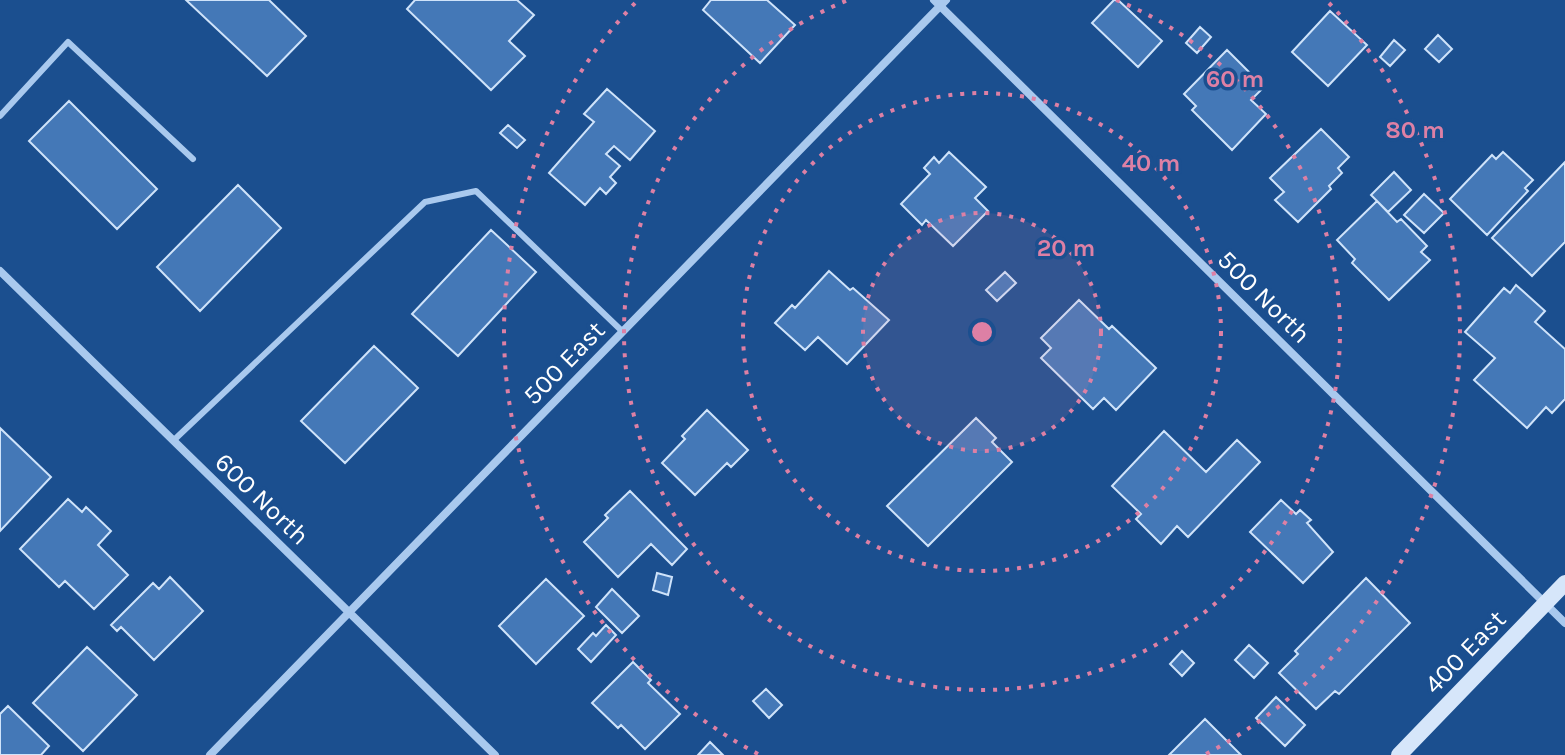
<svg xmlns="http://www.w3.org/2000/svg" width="1565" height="755" viewBox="0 0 1565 755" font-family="Karla,sans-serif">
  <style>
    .building { fill: #4478b7; stroke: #cfe3fa; stroke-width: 2 }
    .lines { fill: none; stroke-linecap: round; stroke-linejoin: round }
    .lane { stroke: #a9c9ee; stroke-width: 6 }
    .street { stroke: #a9c9ee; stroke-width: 8 }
    .secondary { stroke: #d6e6fa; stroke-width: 16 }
    .ring { fill: none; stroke: #dd80a5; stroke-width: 4; stroke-dasharray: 4 8 }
    .labels { text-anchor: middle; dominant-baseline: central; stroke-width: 7; stroke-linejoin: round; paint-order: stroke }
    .street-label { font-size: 26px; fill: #fff; stroke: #1b4f8f }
    .centre { fill: #dd80a5; stroke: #1b4f8f; stroke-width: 4 }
    .ring-label { font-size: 24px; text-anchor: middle; font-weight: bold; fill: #dd80a5; stroke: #1b4f8f; stroke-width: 7; stroke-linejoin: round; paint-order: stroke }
  </style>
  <rect width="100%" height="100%" fill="#1b4f8f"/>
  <path class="building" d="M186,0H269L306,36L267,76Z
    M415,0H517L534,15L509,41L525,56L491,90L407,9Z
    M711,0H767L795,25L760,63L703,10Z
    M1114,0H1118L1162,41L1138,67L1092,23Z
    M1330,11L1367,45L1328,86L1292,52Z
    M1200,27L1211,37L1197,53L1186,43Z
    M1438,35L1452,49L1439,62L1425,49Z
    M1394,40L1405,50L1390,66L1380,57Z
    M1227,50L1264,87L1251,100L1266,114L1232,150L1192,110L1196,106L1184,94Z
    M607,89L655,131L630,160L614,146L606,154L620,166L610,177L616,183L606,194L600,188L585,205L549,173L594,122L584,114Z
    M69,101L157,189L117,229L29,141Z
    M508,125L525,140L517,148L500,133Z
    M1321,129L1349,157L1338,168L1342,173L1329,186L1331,189L1298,222L1275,200L1284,192L1270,178Z
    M949,152L986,187L975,198L988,211L953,246L926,220L922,225L901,204L930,174L924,168L934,157L939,163Z
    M1503,152L1533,180L1525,188L1528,191L1487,235L1450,199L1492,155L1496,159Z
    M1565,162V242L1532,276L1492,238Z
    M1394,172L1411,190L1388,212L1371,195Z
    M238,185L281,228L200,311L157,267Z
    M1424,194L1444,213L1424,233L1404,215Z
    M1377,201L1397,222L1401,219L1427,246L1421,252L1430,260L1389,300L1352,263L1355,259L1337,240Z
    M491,230L536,272L458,356L412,314Z
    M829,271L850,290L853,288L889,320L847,364L818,337L805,350L775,323L792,305L795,308Z
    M1005,272L1016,283L997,301L986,290Z
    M1516,285L1545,311L1535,322L1565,349V399L1552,413L1546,407L1527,428L1474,380L1495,358L1465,332L1504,288L1510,293Z
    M1079,300L1109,329L1112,326L1156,368L1116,410L1104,398L1093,409L1041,358L1051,348L1041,338Z
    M374,346L418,388L345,463L301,421Z
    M707,410L748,450L731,467L727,463L695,495L662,463L685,439L682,436Z
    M976,418L996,438L992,442L1012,462L928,546L887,506Z
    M0,428L51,477L0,531Z
    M1164,431L1206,472L1237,440L1260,462L1188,537L1177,526L1161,544L1136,519L1141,514L1112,486Z
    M630,491L687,549L672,565L651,544L618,577L584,542L608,518L605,515Z
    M68,499L82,512L86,507L111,531L98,545L128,575L94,609L65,581L59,587L20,549Z
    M1281,500L1296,514L1300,510L1311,520L1307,523L1333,552L1303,583L1250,532Z
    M657,573L672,577L668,595L653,590Z
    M170,577L203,611L154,660L121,627L117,631L111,625L153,583L159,589Z
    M1366,578L1410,623L1339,694L1335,691L1316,709L1279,673L1298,654L1295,651Z
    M546,579L584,616L536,664L499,626Z
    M612,589L639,616L622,633L596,607Z
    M606,625L616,635L591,662L578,649L593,633L596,636Z
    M1249,645L1268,663L1254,678L1235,660Z
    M87,647L137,695L83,751L33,703Z
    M1182,651L1194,663L1182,676L1170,664Z
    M633,662L651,680L648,683L680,714L645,749L621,725L618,728L592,703Z
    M766,689L782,705L769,718L753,701Z
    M1276,697L1305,725L1285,746L1256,718Z
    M8,706L49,746L41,755H0V714Z
    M1205,719L1241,755H1169Z
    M710,742L723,755H698Z"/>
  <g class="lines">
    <path class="lane" d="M0,116L68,42L193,159
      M174,440L425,202L476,191L623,332"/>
    <path class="street" d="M934,0L1565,623
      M0,271L495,755
      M210,755L946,0"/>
    <path class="secondary" d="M1399,755L1565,583"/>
  </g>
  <circle cx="982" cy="332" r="119" fill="#dd80a5" fill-opacity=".12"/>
  <g class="ring">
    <circle cx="982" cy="332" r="119"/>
    <circle cx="982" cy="332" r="239"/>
    <path d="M1116 0A358 358 0 1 1 848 0"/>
    <path d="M758 754A478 478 0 0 1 635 3M1329 3A478 478 0 0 1 1206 754"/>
  </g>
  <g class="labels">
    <g class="street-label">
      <text transform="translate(1264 297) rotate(45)">500 North</text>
      <text transform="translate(564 363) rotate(-46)">500 East</text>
      <text transform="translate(262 499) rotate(44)">600 North</text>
      <text transform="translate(1465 652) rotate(-46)">400 East</text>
    </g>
  </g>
  <circle cx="982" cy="332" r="12" class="centre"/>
  <g class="ring-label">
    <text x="1235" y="87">60 m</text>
    <text x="1415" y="138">80 m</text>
    <text x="1151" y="171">40 m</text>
    <text x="1066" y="256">20 m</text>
  </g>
</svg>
